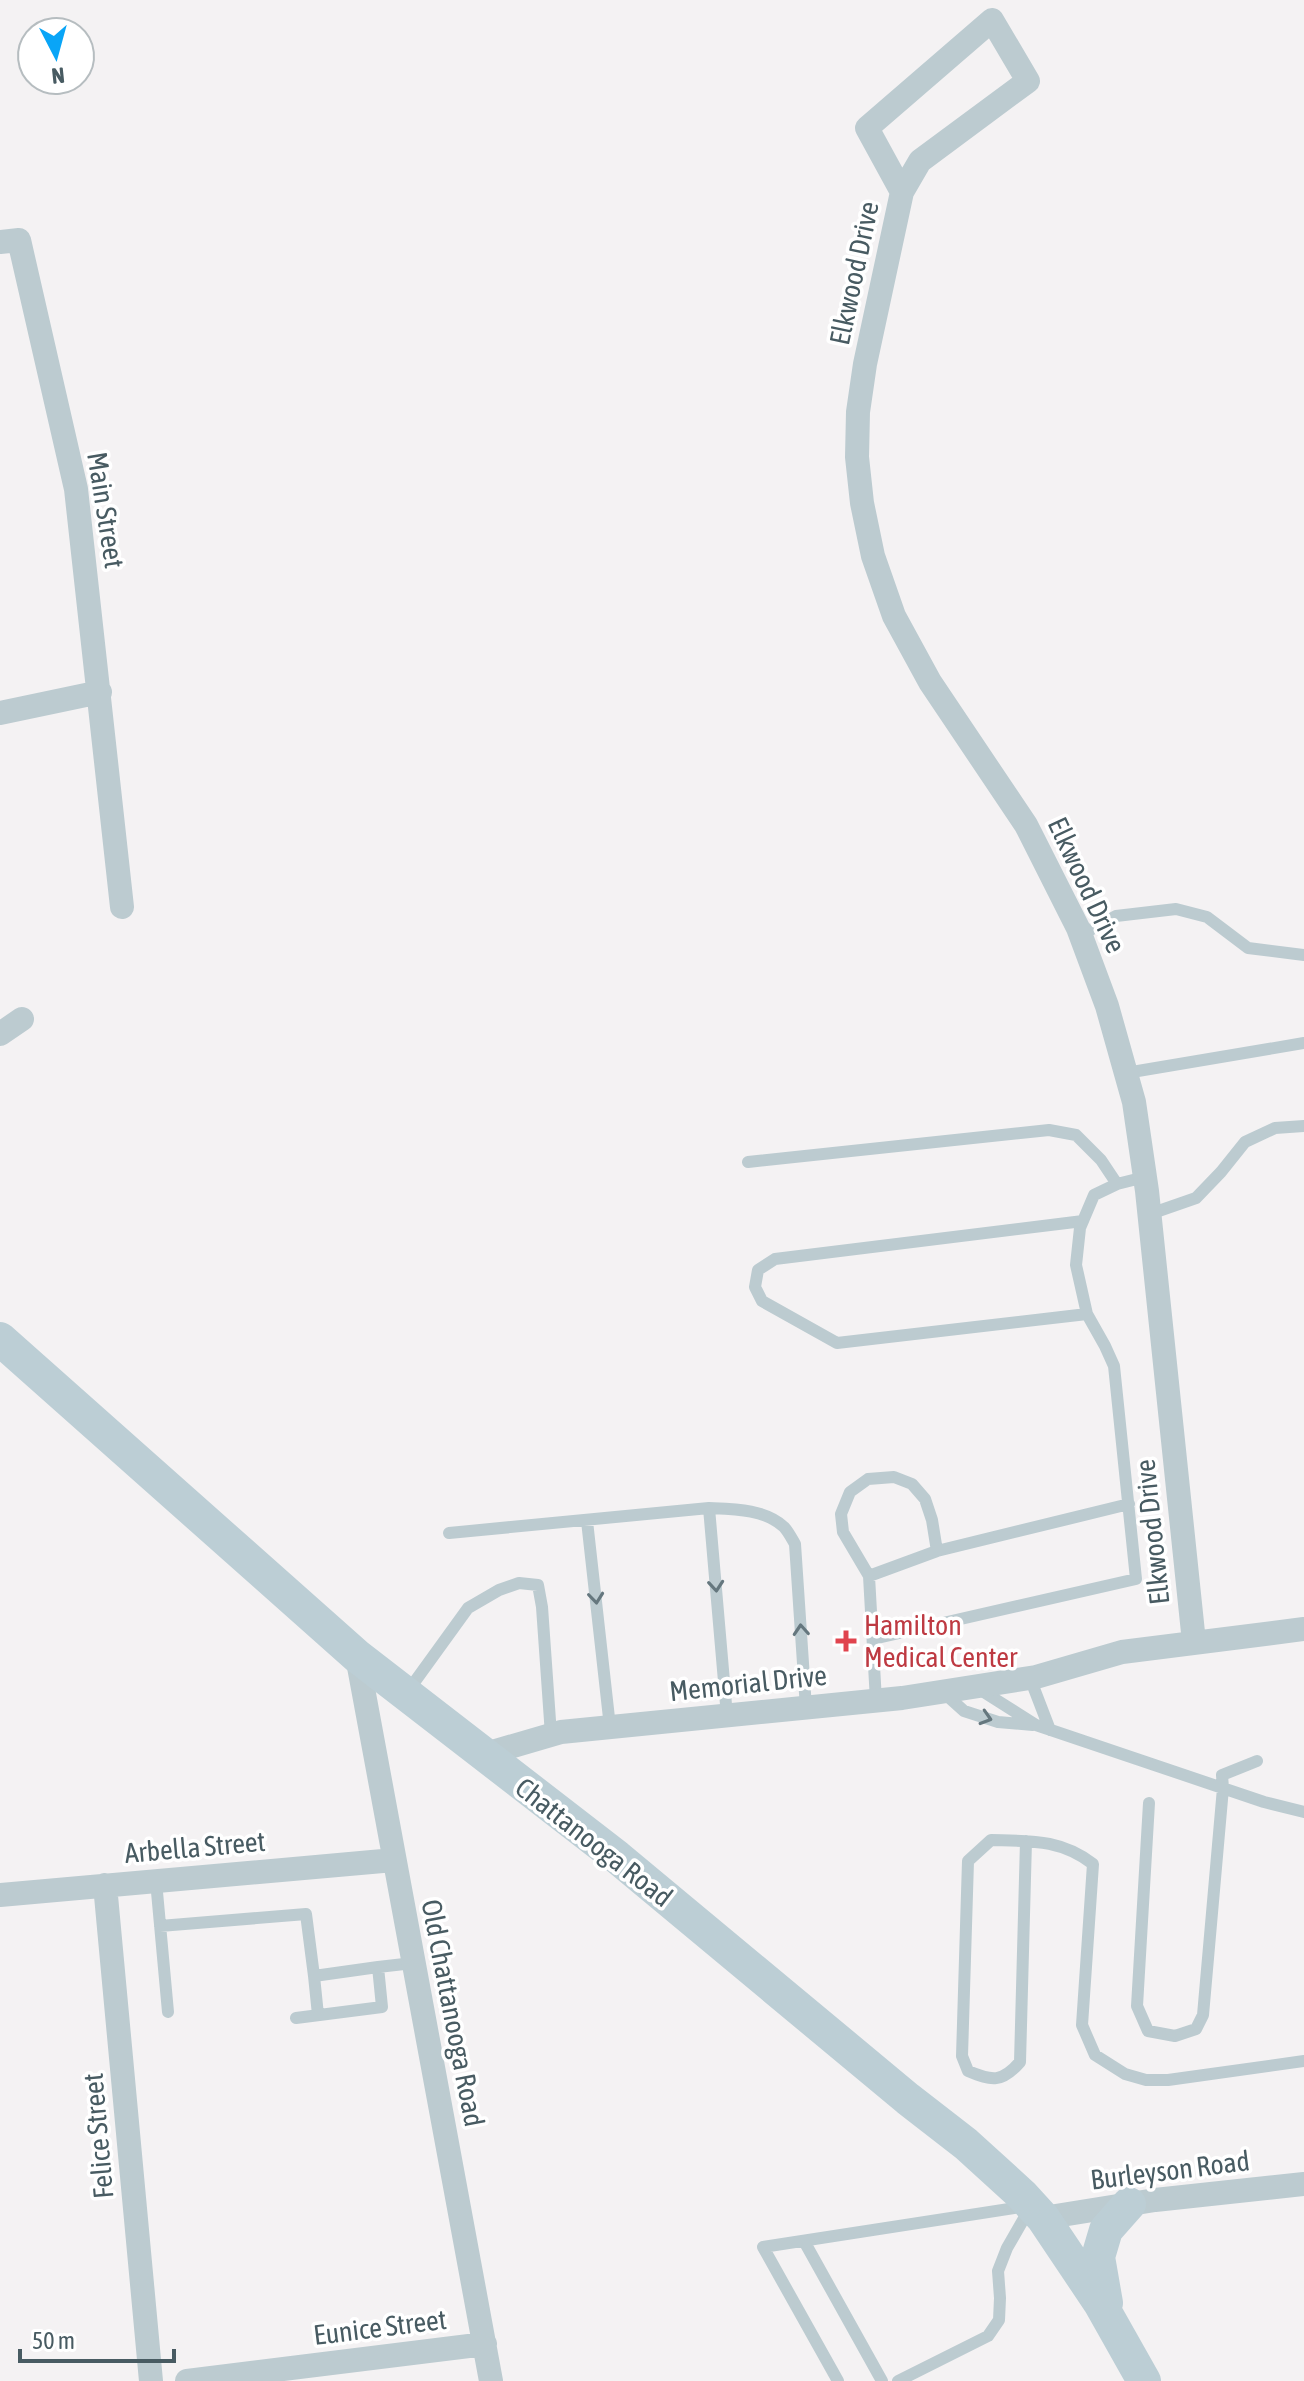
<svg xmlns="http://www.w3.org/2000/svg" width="1304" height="2381" viewBox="0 0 1304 2381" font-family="'Asap Condensed',sans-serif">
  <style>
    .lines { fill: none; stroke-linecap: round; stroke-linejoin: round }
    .service { stroke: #bccbd0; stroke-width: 12 }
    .minor { stroke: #bccbd0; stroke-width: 24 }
    .secondary { stroke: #bcced5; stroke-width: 34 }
    .oneway { stroke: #65777e }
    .health-dot { fill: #e0444e; stroke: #fff; stroke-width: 3 }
    .labels { text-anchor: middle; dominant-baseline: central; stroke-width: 7; stroke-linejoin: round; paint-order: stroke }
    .street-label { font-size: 28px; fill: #485b62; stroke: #fff }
    .health-label { font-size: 28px; fill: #be3a42; stroke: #fff; text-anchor: start }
  </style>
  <rect width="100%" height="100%" fill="#f4f2f3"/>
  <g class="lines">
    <path class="service" d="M1081,935L1116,916L1176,909L1207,917L1248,948L1304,955
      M1126,1073L1304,1043
      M748,1162L1049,1130L1076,1135L1101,1160L1117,1184
      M1150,1214L1196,1198L1221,1172L1245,1142L1275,1128L1304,1126
      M1083,1221L775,1259L758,1270L755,1287L762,1301L837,1343L1087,1314
      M709,1508L727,1716
      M587,1521L610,1727
      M449,1533L709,1508C733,1509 765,1509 784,1527C788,1531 792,1539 795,1544L806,1708
      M937,1551L1129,1504
      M869,1576L937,1551L932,1520L925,1499L912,1484L894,1477L868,1479L850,1492L841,1514L843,1532L869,1576L876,1701
      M873,1639L1136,1579L1114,1366L1105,1346L1087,1314L1076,1265L1080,1228L1094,1195L1117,1184L1145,1177
      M1030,1678L1050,1730
      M979,1689L1036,1725L1264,1802L1304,1812
      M408,1691L468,1608L499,1590L519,1583L538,1585L542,1607L551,1735
      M944,1693L964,1711L998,1722L1033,1725
      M1149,1803L1137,2006L1148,2031L1175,2036L1196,2029L1203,2015L1223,1788L1222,1775L1257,1761
      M1026,1841L1020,2062C1002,2083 992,2081 968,2071L962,2056L968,1861L991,1840C1030,1841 1061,1839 1093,1864L1082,2025L1095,2055L1125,2074L1146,2080H1168L1304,2061
      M156,1881L168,2012
      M160,1926L306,1914L314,1976
      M378,1967L413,1963
      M296,2018L382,2007L378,1967L314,1976L318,2015
      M804,2241L882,2381
      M838,2381L763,2247L1028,2206
      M898,2381L988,2336L999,2320L1000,2298L998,2271L1007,2248L1030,2208"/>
    <path class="minor" d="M992,20L1028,81L920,161L902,192L867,128Z
      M902,192L865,364L858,412L857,457L862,503L873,556L894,616L930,682L1026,825L1078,928L1107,1006L1134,1102L1147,1191L1194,1642
      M0,242L19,240L76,489L122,907
      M0,713L100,692
      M0,1034L22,1019
      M357,1656L491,2381
      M482,1755L561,1732L902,1698L1036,1677L1122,1652L1304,1629
      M105,1885L151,2381
      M0,1895L394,1860
      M1043,2218L1155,2200L1304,2184
      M187,2381L485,2344"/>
    <path class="secondary" d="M0,1339L357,1656L617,1857L908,2099L966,2144L1022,2195L1043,2218L1100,2303L1144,2381
      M1106,2303L1098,2257L1106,2230L1129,2204"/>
  </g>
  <defs><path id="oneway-chevron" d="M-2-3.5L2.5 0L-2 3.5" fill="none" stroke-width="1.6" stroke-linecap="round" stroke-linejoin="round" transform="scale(2)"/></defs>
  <g class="oneway">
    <use href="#oneway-chevron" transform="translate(716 1586) rotate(85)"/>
    <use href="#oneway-chevron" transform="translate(596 1598) rotate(84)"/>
    <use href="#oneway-chevron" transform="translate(801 1630) rotate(-94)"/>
    <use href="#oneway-chevron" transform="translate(986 1718) rotate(17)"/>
  </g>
  <path class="health-dot" d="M842 1629h8v8h8v8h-8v8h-8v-8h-8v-8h8z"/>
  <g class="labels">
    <g class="street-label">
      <text transform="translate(854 273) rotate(-78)">Elkwood Drive</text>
      <text transform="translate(106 510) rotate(81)">Main Street</text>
      <text transform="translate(1087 885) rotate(65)">Elkwood Drive</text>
      <text transform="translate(1152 1532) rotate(-96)">Elkwood Drive</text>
      <text transform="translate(748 1683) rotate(-6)">Memorial Drive</text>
      <text transform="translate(594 1842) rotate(38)">Chattanooga Road</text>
      <text transform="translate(195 1847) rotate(-5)">Arbella Street</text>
      <text transform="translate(453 2013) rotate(79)">Old Chattanooga Road</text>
      <text transform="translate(98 2136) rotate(-95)">Felice Street</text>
      <text transform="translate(1170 2170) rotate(-7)">Burleyson Road</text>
      <text transform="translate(380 2327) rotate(-7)">Eunice Street</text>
    </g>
    <g class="health-label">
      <text x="864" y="1625">Hamilton<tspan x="864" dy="32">Medical Center</tspan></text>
    </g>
  </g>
  <g transform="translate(56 56) rotate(174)"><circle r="38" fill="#ffffff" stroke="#b6bdc0" stroke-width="2"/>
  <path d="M0-6L14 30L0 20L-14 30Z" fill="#09a5f7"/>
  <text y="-12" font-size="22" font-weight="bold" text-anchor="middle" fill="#485b62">N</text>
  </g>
  <path d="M20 2349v12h154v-12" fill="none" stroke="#485b62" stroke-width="4"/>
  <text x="32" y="2349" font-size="24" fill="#485b62" stroke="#ffffff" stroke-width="6" paint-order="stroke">50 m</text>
</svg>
